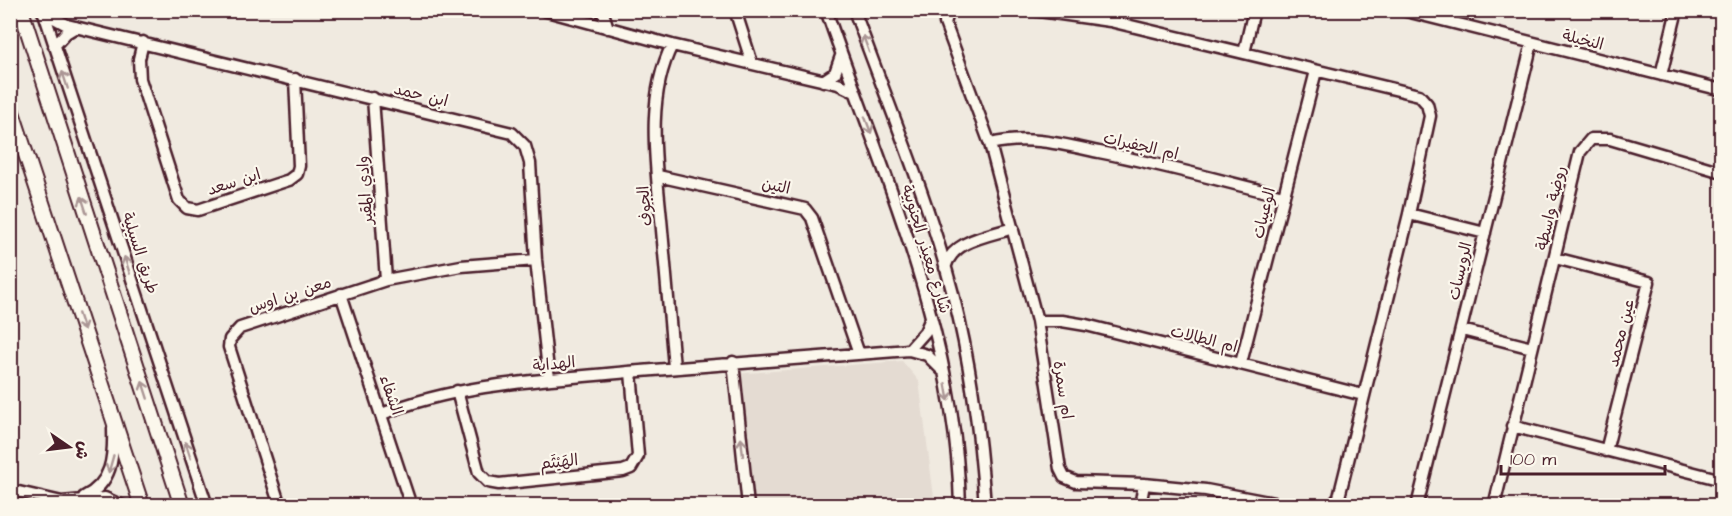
<svg xmlns="http://www.w3.org/2000/svg" width="1732" height="516" viewBox="0 0 1732 516" font-family="'Architects Daughter','Playpen Sans Arabic',sans-serif">
  <style>
    .built { fill: #e4dbd2 }
    .lines { fill: none; stroke-linecap: round; stroke-linejoin: round }
    .minor-casing { stroke: #4a1f2b; stroke-width: 15 }
    .major-casing { stroke: #4a1f2b; stroke-width: 18 }
    .minor { stroke: #fbf7ec; stroke-width: 10 }
    .major { stroke: #fbf7ec; stroke-width: 14 }
    .oneway { stroke: #ab9695 }
    .labels { text-anchor: middle; dominant-baseline: central; stroke-width: 4.5; stroke-linejoin: round; paint-order: stroke }
    .street-label { font-size: 16px; fill: #4a1f2b; stroke: #fbf7ec }
  </style>
  <rect width="100%" height="100%" fill="#f0eae0"/>
  <filter id="ink" filterUnits="userSpaceOnUse"><feTurbulence type="fractalNoise" baseFrequency=".0167" numOctaves="2"/><feDisplacementMap in="SourceGraphic" scale="12" xChannelSelector="R" yChannelSelector="G"/><feConvolveMatrix kernelMatrix="1 2 1 2 8 2 1 2 1" color-interpolation-filters="sRGB"/></filter>
  <g filter="url(#ink)">
    <path class="built" d="M902,361L919,381L935,505H744L734,374Z"/>
    <g class="lines">
      <defs>
        <path id="minor" d="M43,10L207,506
          M543,10L672,45L838,84L855,92
          M602,10L608,28
          M735,10L752,63
          M826,10C882,173 956,330 960,506
          M854,10C888,104 928,198 953,294C971,364 980,434 985,506
          M949,10L945,23L990,144L1037,321L1060,469L1064,477L1076,482L1144,484L1206,490L1289,506
          M1032,10L1110,21L1419,95L1427,104L1430,116L1409,214L1339,497L1332,506
          M1402,10L1722,90
          M43,12L67,25L512,133L525,146L530,163L536,260L549,379
          M143,42L139,59L140,79L179,200L187,208L198,210L289,180L297,174L299,166L295,79
          M672,45C644,101 657,170 662,230C666,276 670,322 674,367
          M54,46L66,33L76,27
          M1244,53L1254,10
          M1661,75L1677,10
          M823,81L835,73L841,56
          M373,98L386,280
          M990,144C1028,135 1061,144 1099,152C1161,164 1222,181 1283,196
          M658,176L805,209L812,218L859,354
          M1409,214L1485,233
          M1555,258L1649,282L1606,451
          M945,268C952,240 988,236 1013,228
          M341,294L411,506
          M1037,321H1062L1086,325L1363,395
          M1462,330L1532,348
          M909,350L925,332L931,318
          M733,362L748,506
          M1241,363L1316,71
          M457,391L479,473L488,482L499,484L623,471L631,468L638,456L631,372
          M382,414C460,383 545,380 628,372C721,364 815,357 909,350L927,355L942,370
          M1512,426L1722,480
          M10,490L62,502L105,498L123,506
          M84,497C112,483 114,458 113,429
          M280,506L229,347L230,339L240,328L386,280L461,266L536,260
          M1140,506L1144,484
          M1417,506L1532,43
          M1494,506L1580,152L1591,139H1610L1722,172
          M1720,506L1722,499"/>
        <path id="major" d="M21,10L182,506
          M10,106L142,506"/>
      </defs>
      <use href="#minor" class="minor-casing"/>
      <use href="#major" class="major-casing"/>
      <use href="#minor" class="minor"/>
      <use href="#major" class="major"/>
    </g>
    <defs><path id="oneway-shaft" d="M-6 0H5M1.5-3L5.5 0L1.5 3" fill="none" stroke-width="1.6" stroke-linecap="round" stroke-linejoin="round" transform="scale(1.5)"/></defs>
    <g class="oneway">
      <use href="#oneway-shaft" transform="translate(866 44) rotate(-110)"/>
      <use href="#oneway-shaft" transform="translate(65 80) rotate(-108)"/>
      <use href="#oneway-shaft" transform="translate(868 125) rotate(69)"/>
      <use href="#oneway-shaft" transform="translate(84 205) rotate(-108)"/>
      <use href="#oneway-shaft" transform="translate(127 265) rotate(-108)"/>
      <use href="#oneway-shaft" transform="translate(81 322) rotate(72)"/>
      <use href="#oneway-shaft" transform="translate(145 390) rotate(-108)"/>
      <use href="#oneway-shaft" transform="translate(947 392) rotate(80)"/>
      <use href="#oneway-shaft" transform="translate(742 447) rotate(-96)"/>
      <use href="#oneway-shaft" transform="translate(188 450) rotate(-108)"/>
      <use href="#oneway-shaft" transform="translate(111 464) rotate(106)"/>
    </g>
  </g>
  <g class="labels">
    <g class="street-label">
      <text transform="translate(1583 40) rotate(14)">النخيلة</text>
      <text transform="translate(421 95) rotate(14)">ابن حمد</text>
      <text transform="translate(1141 146) rotate(13)">ام الجفيرات</text>
      <text transform="translate(234 182) rotate(-18)">ابن سعد</text>
      <text transform="translate(776 186) rotate(12)">التين</text>
      <text transform="translate(365 190) rotate(-94)">وادي المقير</text>
      <text transform="translate(645 206) rotate(-95)">الجوف</text>
      <text transform="translate(1551 208) rotate(-77)">روضة واسطة</text>
      <text transform="translate(1264 213) rotate(-76)">الوعيبات</text>
      <text transform="translate(926 249) rotate(73)">شارع معيذر الجنوبية</text>
      <text transform="translate(140 253) rotate(72)">طريق السيلية</text>
      <text transform="translate(1460 271) rotate(-77)">الرويسات</text>
      <text transform="translate(290 295) rotate(-18)">معن بن اوس</text>
      <text transform="translate(1621 333) rotate(-76)">عين محمد</text>
      <text transform="translate(1204 339) rotate(14)">ام الطالات</text>
      <text transform="translate(554 364) rotate(-6)">الهداية</text>
      <text transform="translate(1063 390) rotate(81)">ام سمرة</text>
      <text transform="translate(391 395) rotate(71)">الشفاء</text>
      <text transform="translate(559 462) rotate(-6)">الهَيْثَم</text>
    </g>
  </g>
  <rect width="1732" height="516" fill="none" stroke="#fbf7ec" stroke-width="36"/>
  <rect x="18" y="18" width="1696" height="480" fill="none" stroke="#4a1f2b" stroke-width="2" filter="url(#ink)"/>
  <g transform="translate(69 447) rotate(104)" stroke="#fbf7ec" stroke-width="4.5" paint-order="stroke">
  <path d="M0-4.5L10 22L0 15L-10 22Z" fill="#4a1f2b"/>
  <text y="-9" font-size="16" font-weight="bold" text-anchor="middle" fill="#4a1f2b">ش</text>
  </g>
  <path d="M1501 465v9h164v-9" fill="none" stroke="#4a1f2b" stroke-width="3"/>
  <text x="1510" y="465" font-size="18" fill="#4a1f2b" stroke="#fbf7ec" stroke-width="4.5" paint-order="stroke">100 m</text>
</svg>
